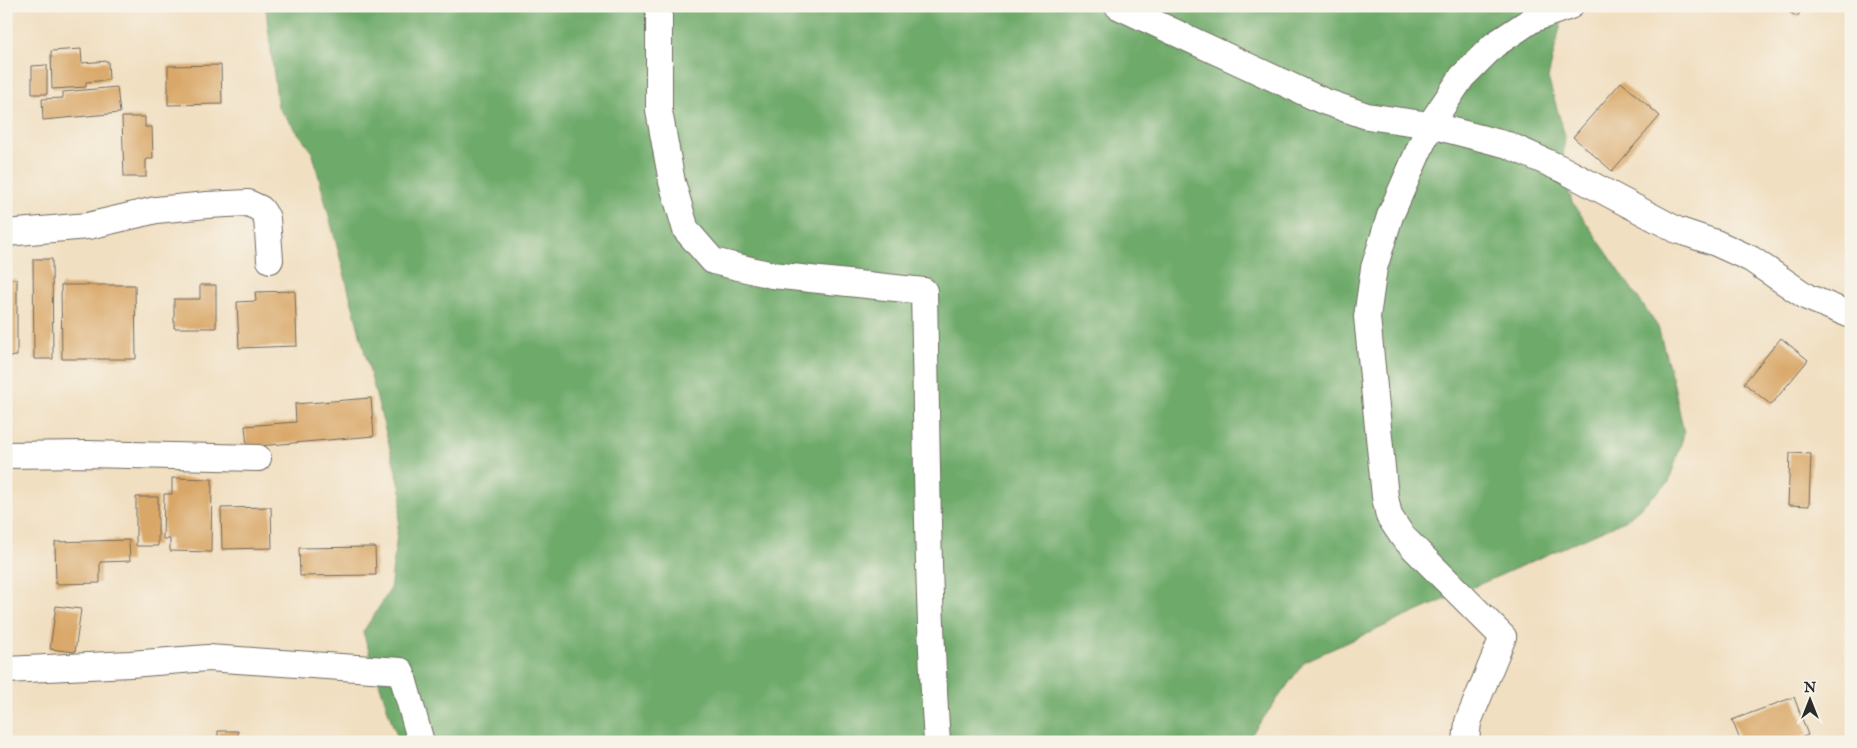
<svg xmlns="http://www.w3.org/2000/svg" width="1857" height="748" viewBox="0 0 1857 748" font-family="'IM FELL English',serif">
  <style>
    .forest { fill: #6eaa6a; stroke: #4c6a4a }
    .building { fill: #d9a767 }
    .lines { fill: none; stroke-linecap: round; stroke-linejoin: round }
    .street-casing { stroke: #706a60; stroke-width: 28 }
    .street { stroke: #fff; stroke-width: 26 }
  </style>
  <rect width="100%" height="100%" fill="#f7f3e8"/>
  <filter id="ink" filterUnits="userSpaceOnUse"><feTurbulence type="fractalNoise" baseFrequency=".02" numOctaves="2"/><feDisplacementMap in="SourceGraphic" scale="10" xChannelSelector="R" yChannelSelector="G"/><feConvolveMatrix kernelMatrix="1 2 1 2 8 2 1 2 1" color-interpolation-filters="sRGB"/></filter>
  <filter id="wash" filterUnits="userSpaceOnUse"><feTurbulence type="fractalNoise" baseFrequency=".0096" numOctaves="4" result="noise"/><feDisplacementMap in="SourceGraphic" scale="20" xChannelSelector="R" yChannelSelector="G"/><feGaussianBlur stdDeviation="1.12" result="paint"/><feColorMatrix in="noise" values="0 0 0 0 0 0 0 0 0 0 0 0 0 0 0 0 0 1.4 0 .05"/><feComposite in="paint" operator="in"/></filter>
  <g filter="url(#wash)">
    <rect width="100%" height="100%" fill="#f1dfc1"/>
    <path class="forest" d="M269,6H1565L1548,78L1565,136L1562,169L1572,202L1658,327L1674,385L1684,434L1669,482L1626,520L1305,661L1246,742H400L393,726L363,632L390,590L402,494L312,151L278,107L266,10Z"/>
    <g id="blocks">
      <path class="building" d="M1780,6H1804L1797,17Z
        M81,49L82,63L108,61L109,80L86,82V87L52,89L51,51Z
        M47,65V94H32V66Z
        M221,65L222,104L168,105V66Z
        M1621,82L1660,116L1612,171L1573,137Z
        M117,87L120,113L43,120L42,99L63,98V92Z
        M122,117H145V127H152L153,159H146V177H124Z
        M33,259H52L53,359H34Z
        M6,279H17V356L6,357Z
        M61,285H135L136,359H62Z
        M200,285H216V328H174V299H200Z
        M295,291L297,346L239,348L237,302L256,301L255,292Z
        M1781,338L1808,360L1771,405L1744,383Z
        M371,398L374,436L247,447L245,426L296,422L295,404Z
        M1790,453L1811,454L1809,506L1788,505Z
        M172,478L212,479L211,552L170,551V539H163L164,494H172Z
        M136,497H158V546H136Z
        M271,507L272,548L222,549L221,508Z
        M129,540L130,561L100,562V583L56,584L55,542Z
        M375,547L376,575L300,576L299,548Z
        M56,606L81,609L75,652L50,649Z
        M1794,697L1808,735L1790,742H1741L1732,720Z
        M218,731H238V742H218Z"/>
    </g>
  </g>
  <g filter="url(#ink)">
    <use href="#blocks" fill-opacity="0" stroke="#706a60" stroke-width="1"/>
    <g class="lines">
      <defs>
        <path id="street" d="M659,6V111L672,182L686,230L713,261L772,275L924,291C927,441 927,592 937,742
          M1118,6L1323,101L1367,116L1430,125L1508,145L1562,169L1677,230L1716,243L1751,259L1807,297L1851,315
          M6,233L88,226L156,210L207,205L248,203L261,209L267,218L270,260
          M6,455L87,454L258,458
          M6,670L130,664L208,658L401,671L421,742
          M1466,742L1468,722L1503,637L1403,537L1389,516L1385,497L1367,317L1374,268L1390,216L1430,125L1462,77L1494,45L1533,19L1570,6"/>
      </defs>
      <use href="#street" class="street-casing"/>
      <use href="#street" class="street"/>
    </g>
  </g>
  <rect width="1857" height="748" fill="none" stroke="#f7f3e8" stroke-width="25"/>
  <g transform="translate(1810 700)" stroke="#f7f3e8" stroke-width="4" paint-order="stroke">
  <path d="M0-4L9 19L0 12L-9 19Z" fill="#2b2b2b"/>
  <text y="-8" font-size="14" font-weight="bold" text-anchor="middle" fill="#2b2b2b">N</text>
  </g>
</svg>
